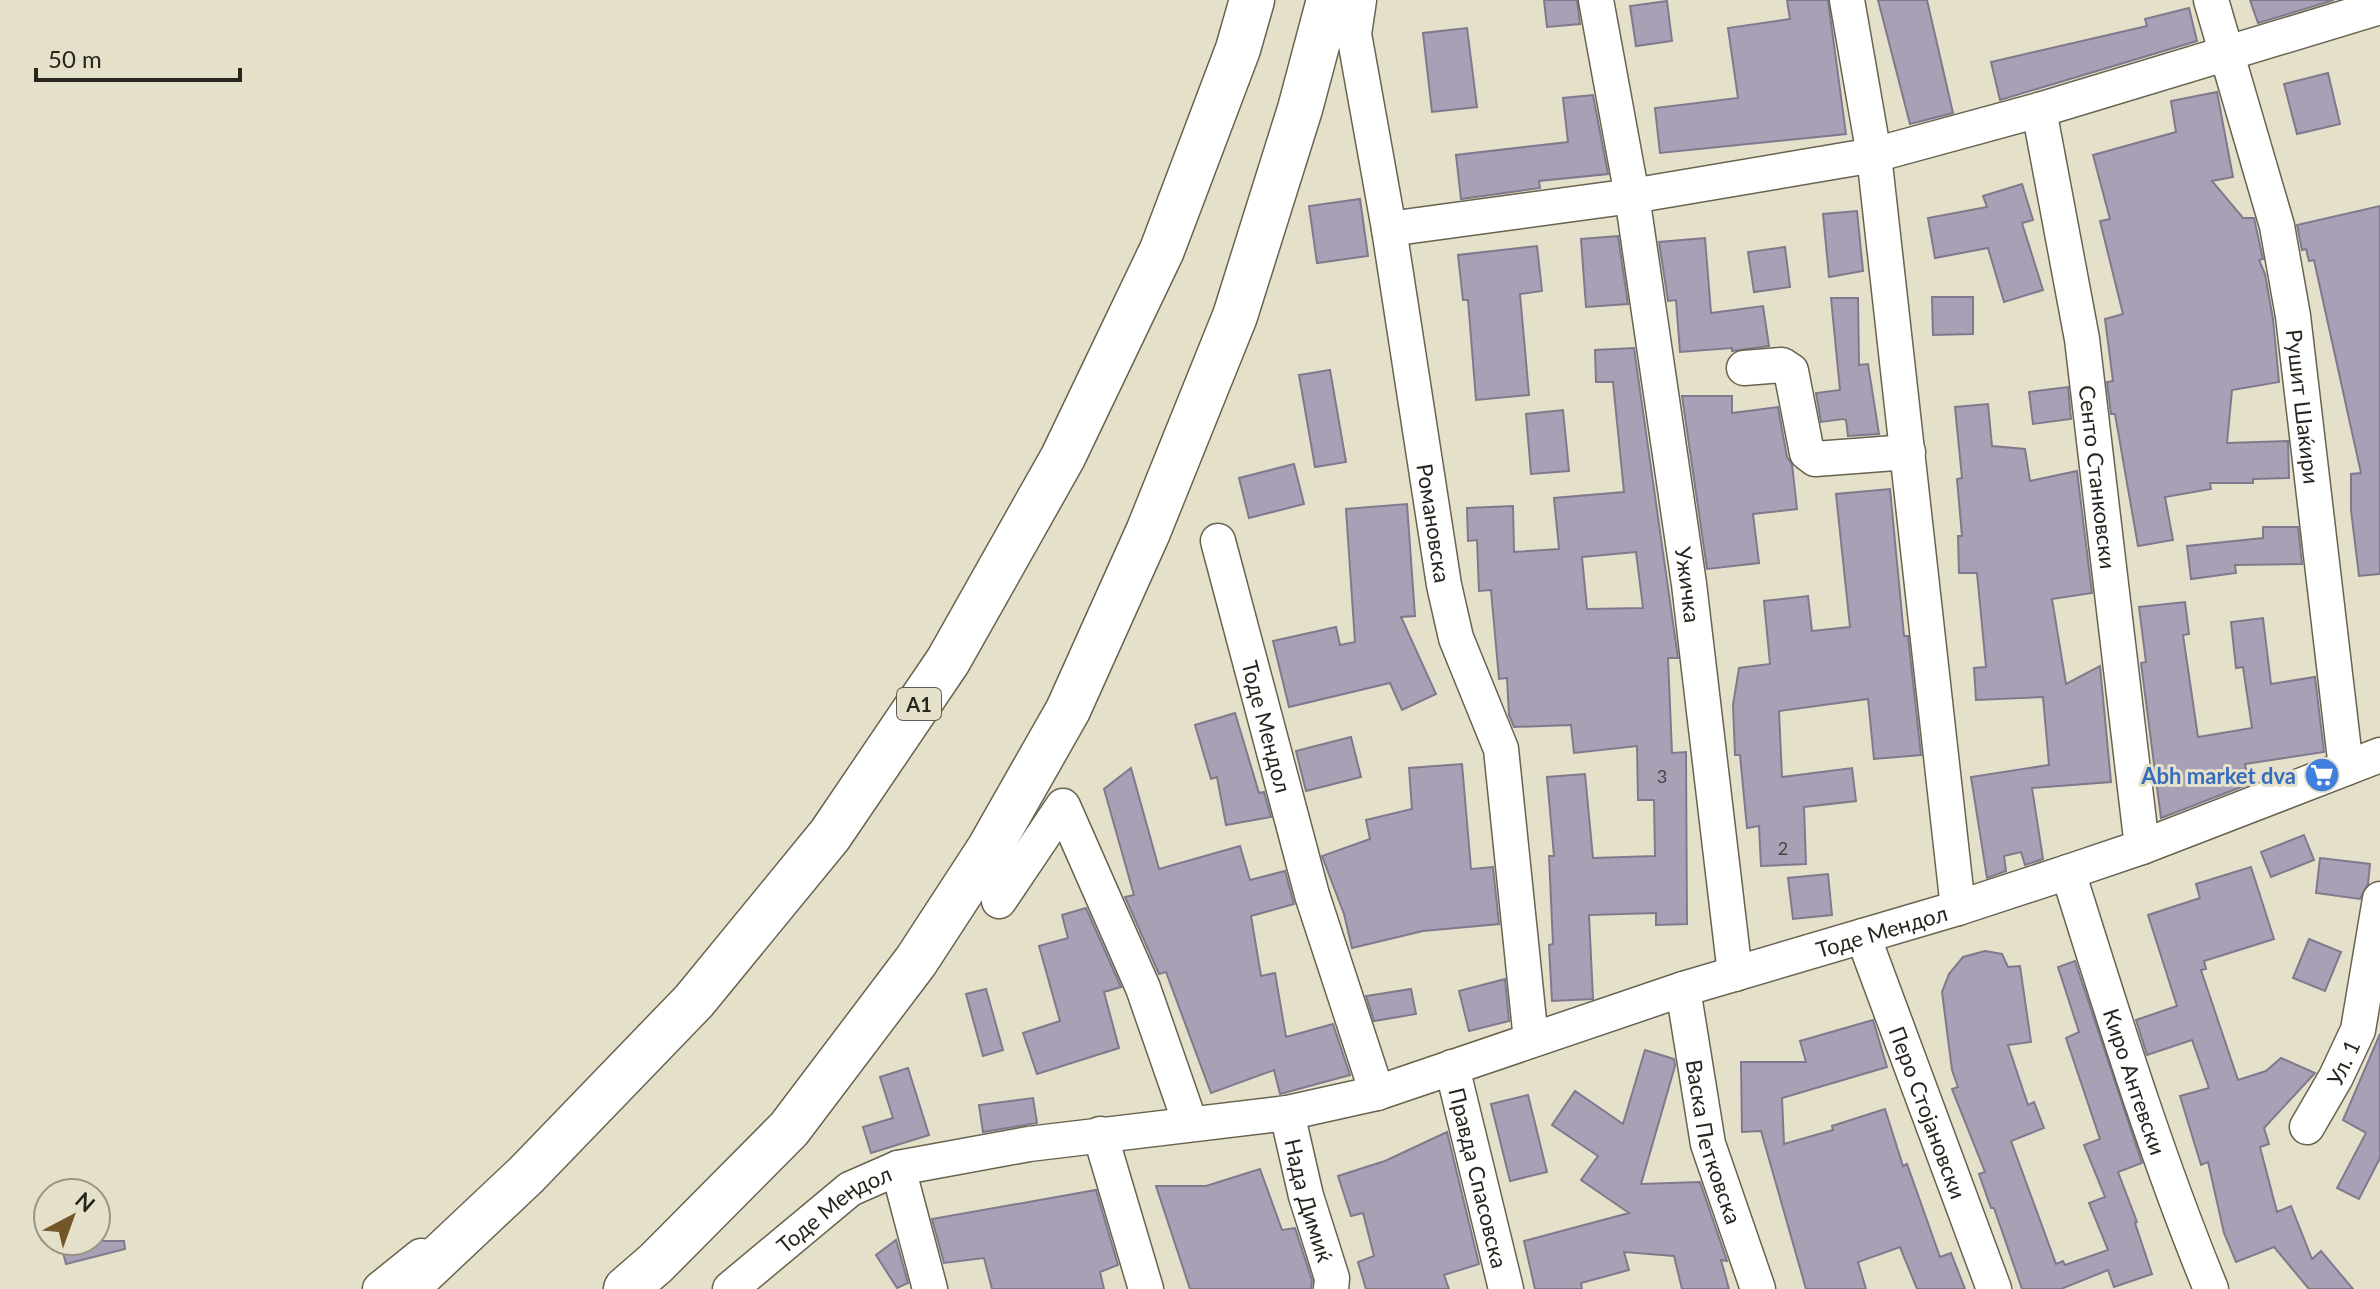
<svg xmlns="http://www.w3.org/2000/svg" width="2380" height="1289" viewBox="0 0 2380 1289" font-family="Lato,sans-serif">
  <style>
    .building { fill: #a8a0b5; stroke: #80798d; stroke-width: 2; fill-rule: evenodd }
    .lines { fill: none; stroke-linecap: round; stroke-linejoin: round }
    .minor-casing { stroke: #68634f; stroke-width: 37 }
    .highway-casing { stroke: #68634f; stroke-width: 47 }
    .minor { stroke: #fff; stroke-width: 34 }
    .highway { stroke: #fff; stroke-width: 44 }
    .labels { text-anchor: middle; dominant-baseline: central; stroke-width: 6; stroke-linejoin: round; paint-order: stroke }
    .number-label { font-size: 18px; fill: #474443 }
    .shield { fill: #e5e0ca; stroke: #605d51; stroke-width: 2 }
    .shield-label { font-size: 20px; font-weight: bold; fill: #27251d }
    .street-label { font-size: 22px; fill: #27251d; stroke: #e5e0ca }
    .shop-label { font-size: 22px; font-weight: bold; fill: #366cbe; stroke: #e5e0ca; text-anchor: end }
  </style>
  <rect width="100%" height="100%" fill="#e5e0ca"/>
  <path class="building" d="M1544,0H1577L1580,24L1547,27Z
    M1787,0H1828L1846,134L1660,153L1655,108L1738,98L1728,28L1790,19Z
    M1878,0H1927L1953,113L1910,124Z
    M2250,0H2334L2258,23Z
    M1667,1L1672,41L1636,46L1630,6Z
    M2189,8L2197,41L2000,100L1991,62L2147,26L2145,19Z
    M1467,28L1477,107L1432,112L1423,33Z
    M2328,73L2340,124L2297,134L2284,84Z
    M2217,92L2233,177L2212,181L2243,218H2254L2263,259L2259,260L2265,274L2273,319L2279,382L2232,390L2227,443L2288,441L2289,478L2253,479V483H2210L2211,489L2165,497L2173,540L2138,546L2115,414H2111L2107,382L2113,381L2105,319L2123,314L2100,221L2110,219L2093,155L2176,132L2171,101Z
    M1593,95L1608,174L1539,181L1540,188L1461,199L1456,155L1568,142L1563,98Z
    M2022,184L2033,220L2022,223L2043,290L2004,302L1988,248L1935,258L1928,218L1987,207L1983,196Z
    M1360,199L1368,256L1317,263L1309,206Z
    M2380,206V574L2359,576L2351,510V474L2361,473L2314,260L2309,261L2306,249L2302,250L2297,225Z
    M1857,211L1863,271L1829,277L1823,214Z
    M1618,236L1628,304L1586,307L1581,239Z
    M1705,238L1711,313L1763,306L1769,346L1732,351V348L1680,352L1676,300L1668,301L1659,242Z
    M1537,246L1542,291L1520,294L1529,395L1476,400L1468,300H1463L1458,255Z
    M1785,247L1790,287L1754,292L1748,252Z
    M1932,297H1973V334L1933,335Z
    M1831,298H1858L1859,365L1868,364L1879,434L1848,436L1846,420L1843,419L1821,422L1816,393L1840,390Z
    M1634,348L1678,658H1668L1672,753L1686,752L1687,924L1656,925V913L1589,915L1593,999L1552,1001L1549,945L1553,944L1549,856H1554L1547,777L1585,774L1593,858L1655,856L1654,800H1638L1637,746L1574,753L1571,725L1514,727L1509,715L1507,678L1499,679L1491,590L1479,591L1477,540L1468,541L1467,508L1513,506L1514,552L1559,549L1554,498L1624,492L1613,382H1596L1595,350ZM1636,552L1643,608L1587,609L1582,557Z
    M1330,370L1346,462L1315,467L1299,375Z
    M2068,387L2071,419L2033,424L2029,392Z
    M1682,396H1732V413L1778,407L1787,457L1792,464L1797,509L1753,514L1759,563L1707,569Z
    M1988,404L1992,446L2025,449L2030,481L2077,471L2092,593L2052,599L2066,684L2100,666L2111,782L2032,788L2043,859L2025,865L2021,852L2004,856L2006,871L1987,878L1971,777L2049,765L2043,697L1976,700L1974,668L1986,667L1977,573H1959L1958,536H1962L1957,479L1962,478L1955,407Z
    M1563,410L1569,471L1531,474L1526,414Z
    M1294,464L1304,504L1249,518L1239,478Z
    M1890,489L1904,636H1908L1921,755L1874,759L1868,699L1779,711L1782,777L1852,768L1856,801L1804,807L1806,864L1761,866L1759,826L1747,828L1740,755H1735L1733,705L1739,668L1770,664L1764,601L1808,596L1812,631L1850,627L1836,494Z
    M1407,504L1415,616L1401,617L1436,694L1402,710L1390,683L1289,707L1273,641L1336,627L1340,645L1355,642L1346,509Z
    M2263,527H2298L2302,564L2235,565L2236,573L2191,579L2187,546L2263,538Z
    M2185,602L2189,634L2183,635L2198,737L2252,728L2243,667L2236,668L2231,622L2263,618L2271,684L2315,677L2324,752L2245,764L2249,784L2161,818L2141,663L2146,662L2139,607Z
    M1235,713L1259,793L1264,792L1271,817L1226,825L1217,777L1211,779L1195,725Z
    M1351,737L1361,777L1306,791L1296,751Z
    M1462,764L1471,869L1493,867L1499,924L1423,931L1352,948L1344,914L1322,856L1370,839L1366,820L1412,809L1409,768Z
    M1131,768L1159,869L1240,846L1250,880L1285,871L1294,904L1251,916L1261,976L1275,973L1286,1037L1333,1024L1350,1075L1280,1094L1274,1070L1211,1093L1166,972L1159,974L1125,897L1134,895L1104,789Z
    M2304,835L2314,860L2271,877L2261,852Z
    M2320,858L2370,864L2368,884L2360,899L2316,893Z
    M2251,867L2274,939L2204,961L2206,969L2201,970L2238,1080L2266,1071L2281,1058L2315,1073L2264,1128L2269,1144L2260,1147L2277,1212L2291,1206L2312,1259L2321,1251L2353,1289H2309L2274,1247L2236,1262L2224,1233L2208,1162L2201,1165L2180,1096L2209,1088L2192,1040L2147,1055L2136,1020L2177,1006L2148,915L2200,898L2196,884Z
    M1828,874L1832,915L1793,919L1788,878Z
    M1086,908L1121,987L1104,992L1119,1048L1037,1074L1023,1033L1060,1021L1039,946L1068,938L1062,915Z
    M2309,939L2341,952L2325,991L2293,978Z
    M1985,951L2002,954L2008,967L2020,966L2031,1042L2008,1045L2028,1105L2034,1102L2044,1128L2011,1141L2056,1264L2063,1261L2065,1265L2108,1250L2089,1203L2105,1197L2084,1145L2100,1139L2066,1038L2079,1032L2058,967L2075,961L2142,1163L2118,1172L2137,1222L2135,1223L2152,1274L2114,1287L2108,1270L2061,1289H2022L1994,1208H1991L1979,1174L1985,1172L1952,1089L1958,1087L1952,1070L1942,992L1949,974L1963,957Z
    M1505,979L1509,1021L1469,1031L1459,991Z
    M986,989L1003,1050L983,1056L966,994Z
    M1411,989L1416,1014L1374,1021L1366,996Z
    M1873,1020L1887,1067L1782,1098L1784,1144L1833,1130L1832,1126L1885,1109L1903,1166L1907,1164L1940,1257L1951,1253L1965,1289H1917L1900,1247L1858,1262L1866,1289H1806L1761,1131L1742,1132L1741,1062H1806L1800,1041Z
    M2380,1034V1158L2359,1199L2337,1188L2366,1133L2343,1120Z
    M1645,1050L1674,1059L1675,1066L1641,1184L1700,1182L1727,1261L1721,1260L1729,1289H1682L1674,1256L1624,1252L1629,1270L1581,1283L1582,1289H1535L1524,1241L1629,1213L1581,1180L1598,1156L1552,1125L1575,1091L1623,1124Z
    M908,1068L929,1135L871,1153L863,1127L893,1118L880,1077Z
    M1528,1095L1547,1172L1510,1181L1491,1104Z
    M1033,1098L1037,1123L983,1132L979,1105Z
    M1447,1132L1479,1264L1444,1275L1449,1289H1366L1358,1262L1374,1256L1363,1213L1351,1216L1338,1176L1385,1161Z
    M1260,1169L1282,1230L1295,1228L1312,1280L1311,1289H1190L1156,1186H1206Z
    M1096,1190L1118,1265L1100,1272L1104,1289H992L984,1258L944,1263L932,1219Z
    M896,1240L908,1283L897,1288L876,1255Z
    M60,1241H124L125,1249L66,1264Z"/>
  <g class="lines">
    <defs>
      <g id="minor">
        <path id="s1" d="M1359,0L1354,34L1389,229L1444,585L1456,638L1501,749L1531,1040"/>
        <path id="s2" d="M1596,0L1632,196L1689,584L1735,974"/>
        <path d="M1847,0L1874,155L1958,908"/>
        <path id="s3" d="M2211,0L2277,226L2293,316L2346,768"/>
        <path id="s4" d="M2039,110L2082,339L2142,847"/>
        <path d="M1389,229L1632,196L1874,155L2039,110L2380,7"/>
        <path d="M1744,368L1782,365L1791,371L1807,453L1815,459L1908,452"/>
        <path id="s5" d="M1218,541L1312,895L1377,1093"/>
        <path id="s6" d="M2068,872C2112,1012 2155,1153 2211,1289"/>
        <path d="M999,901L1063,806L1143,988L1190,1123"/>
        <path id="s7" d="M1863,936L1994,1289"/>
        <path id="s8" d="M1683,989L1708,1144L1758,1289"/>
        <path id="s9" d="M1452,1067L1506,1289"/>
        <path id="s10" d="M1287,1113L1306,1196L1332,1278L1331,1289"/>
        <path id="s11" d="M2307,1127L2336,1077L2358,1030L2380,899"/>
        <path d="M1100,1134L1146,1289"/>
        <path d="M898,1168L930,1289"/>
        <path d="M380,1289L421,1256"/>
        <path id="s12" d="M730,1289L850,1189L898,1168L1029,1144L1287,1113L1377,1093L1683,989L1958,908L2068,872L2142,847L2380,755"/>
      </g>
      <path id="highway" d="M405,1289L526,1175L694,1001L830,835L948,661L1063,457L1162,250L1238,49L1252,0
        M626,1289L656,1263L789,1129L916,961L989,849L1068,710L1148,532L1235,316L1300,109L1329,0"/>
    </defs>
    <use href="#minor" class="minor-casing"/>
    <use href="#highway" class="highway-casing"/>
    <use href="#minor" class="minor"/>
    <use href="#highway" class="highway"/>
  </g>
  <defs>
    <symbol id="supermarket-disc" viewBox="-11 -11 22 22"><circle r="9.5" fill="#3f7fe0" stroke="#e5e0ca"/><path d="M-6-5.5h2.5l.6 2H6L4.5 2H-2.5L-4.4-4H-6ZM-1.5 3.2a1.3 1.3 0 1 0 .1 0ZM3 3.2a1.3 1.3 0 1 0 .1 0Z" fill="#fff"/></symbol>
  </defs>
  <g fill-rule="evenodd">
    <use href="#supermarket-disc" x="2302" y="755" width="40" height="40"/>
  </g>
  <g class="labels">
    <g class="number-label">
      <text x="1662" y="776">3</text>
      <text x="1783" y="848">2</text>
    </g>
    <rect class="shield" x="897" y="688" width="44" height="32" rx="6"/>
    <g class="shield-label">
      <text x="919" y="704">A1</text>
    </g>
    <g class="street-label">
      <text stroke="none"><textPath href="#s3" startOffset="418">Рушит Шаќири</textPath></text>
      <text stroke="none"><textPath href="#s4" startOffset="372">Сенто Станковски</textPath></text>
      <text stroke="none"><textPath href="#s1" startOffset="530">Романовска</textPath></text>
      <text stroke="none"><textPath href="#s2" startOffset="592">Ужичка</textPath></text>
      <text stroke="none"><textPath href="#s5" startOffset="192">Тоде Мендол</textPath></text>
      <text stroke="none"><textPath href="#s12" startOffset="1224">Тоде Мендол</textPath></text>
      <text stroke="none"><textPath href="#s11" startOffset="74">Ул. 1</textPath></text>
      <text stroke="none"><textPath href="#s6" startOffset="220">Киро Антевски</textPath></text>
      <text stroke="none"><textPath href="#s7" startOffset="188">Перо Стојановски</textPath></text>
      <text stroke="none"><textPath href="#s8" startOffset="156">Васка Петковска</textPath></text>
      <text stroke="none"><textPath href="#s9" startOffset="114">Правда Спасовска</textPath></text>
      <text stroke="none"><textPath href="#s10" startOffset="90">Нада Димиќ</textPath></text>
      <text stroke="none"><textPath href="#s12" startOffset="132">Тоде Мендол</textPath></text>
    </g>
    <g class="shop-label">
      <text x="2296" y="775">Abh market dva</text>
    </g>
  </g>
  <g transform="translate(72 1217) rotate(41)"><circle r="38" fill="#e5e0ca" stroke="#999585" stroke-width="2"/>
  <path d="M0-6L14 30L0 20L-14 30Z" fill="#735629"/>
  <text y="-12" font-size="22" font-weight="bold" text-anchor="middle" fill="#27251d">N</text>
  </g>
  <path d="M36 68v12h204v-12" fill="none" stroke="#27251d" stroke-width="4"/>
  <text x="48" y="68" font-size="24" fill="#27251d" stroke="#e5e0ca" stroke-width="6" paint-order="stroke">50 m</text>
</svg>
